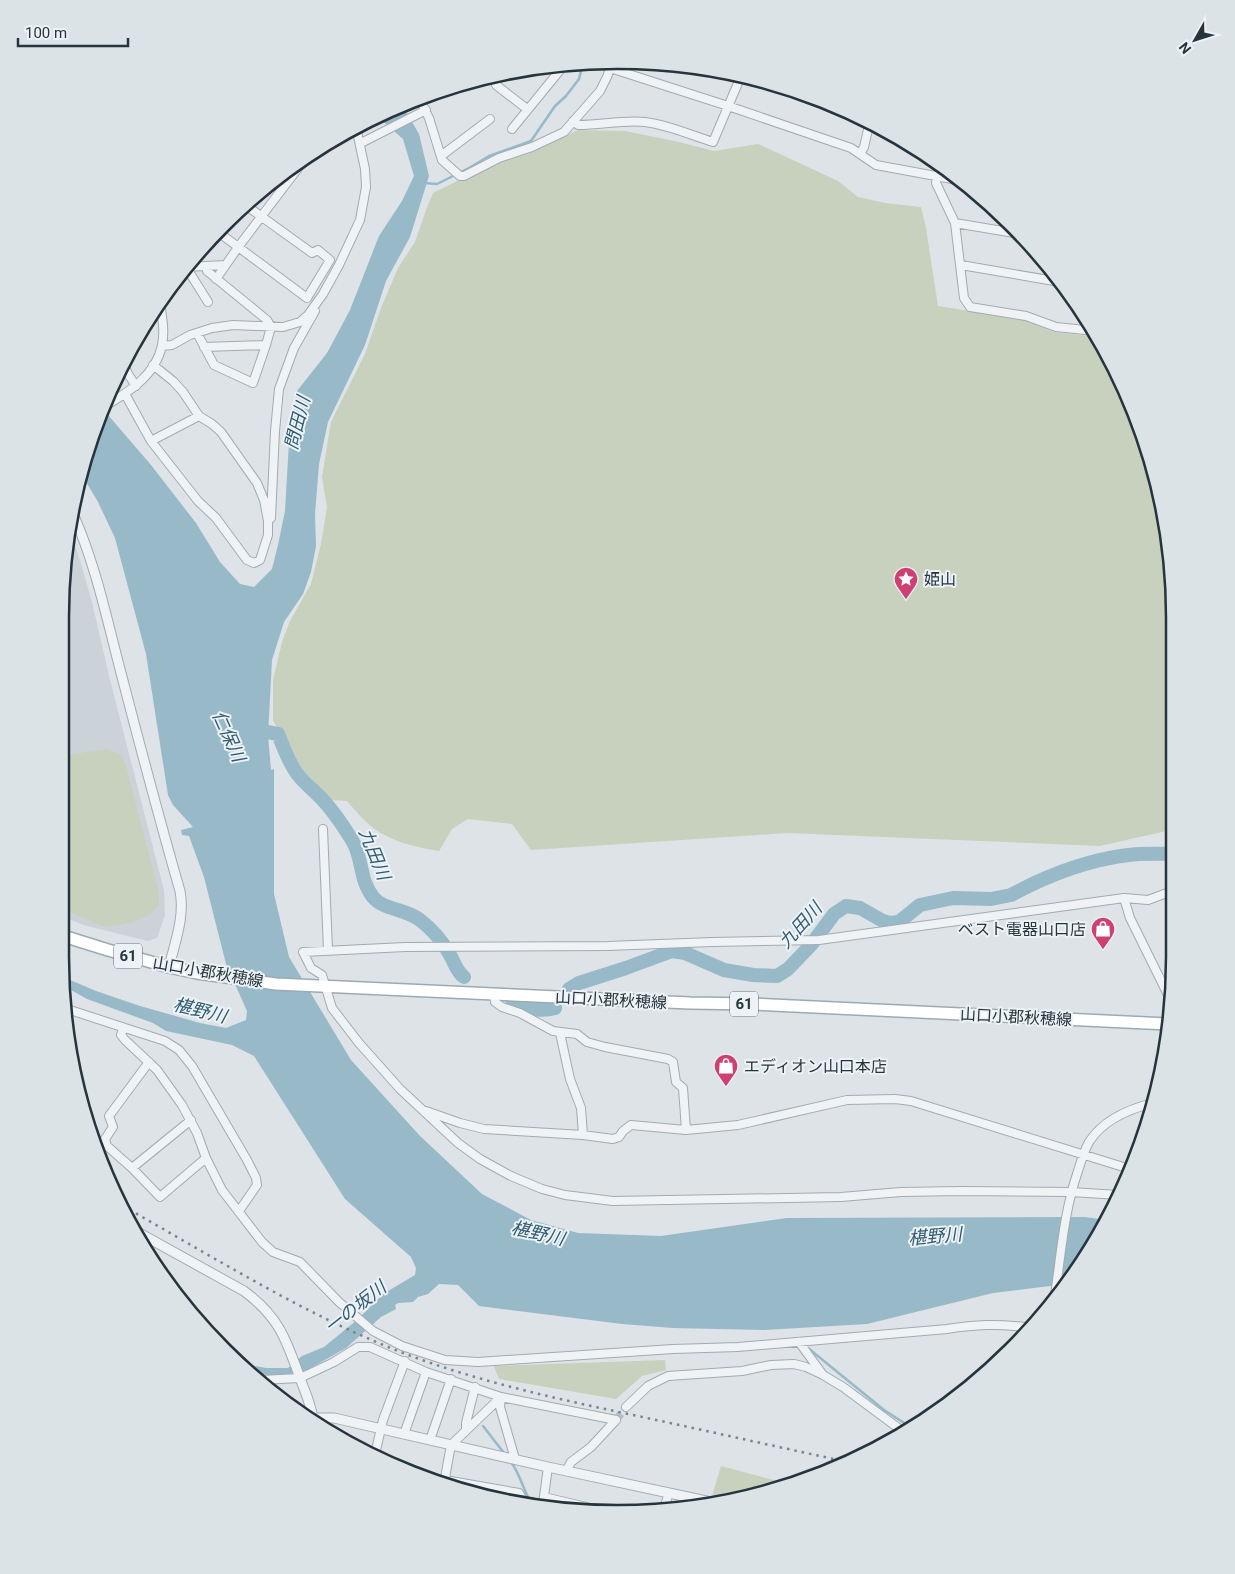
<svg xmlns="http://www.w3.org/2000/svg" width="1235" height="1574" viewBox="0 0 1235 1574" font-family="Roboto,'Noto Sans JP',sans-serif">
  <style>
    .built { fill: #cbd3d9 }
    .green { fill: #c7d1be }
    .water { fill: #97b9c8 }
    .lines { fill: none; stroke-linecap: round; stroke-linejoin: round }
    .stream { stroke: #97b9c8; stroke-width: 2.5 }
    .river { stroke: #97b9c8; stroke-width: 14 }
    .minor-tunnel { stroke: #b8c0c5; stroke-width: 8; stroke-dasharray: 8 4; stroke-linecap: butt }
    .minor-casing { stroke: #a2abb1; stroke-width: 10 }
    .tertiary-casing { stroke: #a2abb1; stroke-width: 11 }
    .primary-casing { stroke: #9caab3; stroke-width: 14 }
    .minor { stroke: #f0f3f5; stroke-width: 8 }
    .tertiary { stroke: #f0f3f5; stroke-width: 9 }
    .primary { stroke: #fff; stroke-width: 11 }
    .rail { stroke: #768691; stroke-width: 2.5; stroke-dasharray: 2.5 5; stroke-linecap: butt }
    .labels { text-anchor: middle; dominant-baseline: central; stroke-width: 4; stroke-linejoin: round; paint-order: stroke }
    .shield { fill: #ecf2f5; stroke: #616d75; stroke-width: 1 }
    .shield-label { font-size: 15px; font-weight: bold; fill: #26343e }
    .poi-label { font-size: 16px; fill: #26343e; stroke: #ecf2f5; text-anchor: start }
    .street-label { font-size: 16px; fill: #26343e; stroke: #ecf2f5 }
    .water-label { font-size: 18px; font-style: italic; fill: #305b72; stroke: #ecf2f5 }
    .rim { fill: none; stroke: #26343e; stroke-width: 2.5 }
  </style>
  <rect width="100%" height="100%" fill="#dde3e7"/>
  <path class="built" d="M71,534L79,557L92,602L109,676L164,890L165,915L157,938L148,941L87,926L60,916L61,581Z"/>
  <path class="green" d="M578,130L625,131L679,142L714,151L758,144L838,181L858,197L885,203L921,207L926,228L938,306L1024,320L1053,332L1099,337L1146,439L1174,581L1175,829L1100,846L787,833L531,850L512,824L468,819L452,829L439,851C415,847 392,842 372,827C363,820 355,810 347,801L330,800L298,771L273,720V680L282,642L290,621L311,584L321,544L327,507L322,477L331,422L365,354L381,308L398,268L415,242L426,210L433,193L498,161L528,154Z
    M106,749L121,754L126,766L159,893V906L149,915L133,922L108,927L99,925L60,908L61,756Z
    M665,1360L666,1370L642,1376L616,1399L499,1379L494,1366Z
    M721,1466L781,1482L779,1488L762,1495L728,1499L712,1496Z"/>
  <path class="water" d="M403,106L419,134L429,176L410,237L386,281L365,345L328,422L319,464L315,514L316,546L311,572L303,594L284,622L272,660L268,735L271,770L274,769V894L289,957L351,1060L420,1136L482,1194L531,1220L578,1233L661,1236L787,1218L1085,1217L1106,1220L1081,1266L1066,1284L993,1293L867,1324L764,1330L673,1328L622,1324L479,1306L458,1285L439,1284L428,1294L418,1297L413,1302L398,1303L395,1305L396,1309L381,1317L346,1348L307,1370L289,1374L269,1375L253,1374L240,1363L266,1368H288L302,1356L324,1347L357,1320L383,1294L415,1275L416,1268L411,1257L345,1199L254,1056L232,1045L166,1031L153,1023L87,999L64,986L63,977L96,991L140,1006L200,1023L226,1028L246,1020L247,1011L226,964L204,877L189,836L182,835L181,830L193,827L173,805L168,795L146,654L115,538L98,502L82,475L89,439L102,408L151,465L196,523L220,562L240,584L254,587L272,569L278,545L285,511L290,425L297,391L327,353L350,310L379,236L402,201L414,176L403,139L378,117Z"/>
  <g class="lines">
    <path class="stream" d="M424,183L437,184L469,168L489,156L531,141L555,106L566,96L579,79L581,71L579,64
      M808,1348L884,1410L912,1428
      M483,1426L504,1453
      M511,1462C520,1474 523,1489 531,1503"/>
    <path class="river" d="M250,729L278,734C283,746 287,758 294,769C300,780 309,786 317,794C331,807 342,824 352,840C363,857 359,880 373,897C383,910 407,909 420,920C432,929 443,942 450,955C455,963 456,971 464,977
      M569,989L579,983L626,968L672,951L685,953L724,970L753,975L777,976L788,969L811,945L834,914L846,906L860,908L883,921L889,923L899,922L920,905L953,898L991,899L1011,895C1046,876 1088,860 1128,855C1144,853 1159,854 1175,854
      M512,1005C526,1009 541,1012 555,1008"/>
    <path class="minor-tunnel" d="M616,1420L626,1407"/>
    <defs>
      <path id="minor" d="M610,68L728,106L851,148L876,165L963,181
        M498,76L495,79L496,85L527,109
        M419,98L429,118L442,160L460,176H464L499,158L532,147L564,132L600,91L607,77L612,63
        M573,121L578,125C601,125 622,120 645,122C669,125 690,135 713,142L741,76
        M512,129L565,64
        M361,143L426,110
        M860,154L864,147L870,121
        M441,156L490,119
        M937,177L936,183L955,223L964,298L970,307L1026,316L1056,327L1095,331
        M955,223L1020,234
        M218,232L307,298L330,260L318,250L312,253L244,204
        M961,265L1060,282
        M186,267L208,302
        M186,267L225,265
        M216,279L239,246L305,159
        M197,333L214,365L253,383L266,345L271,327L267,320L207,271L206,266
        M162,346L172,345L190,335L212,328L233,325L283,327L300,322L308,315L323,294L339,265L360,220L366,187L365,169L356,127
        M204,347L266,345
        M123,362L128,374L136,386
        M125,394L151,441L198,501L216,518L247,560L254,563L260,560L268,535V521L264,500L257,483L221,432L212,424L199,416L183,392L173,381L153,365
        M102,408C127,393 156,376 162,345C165,331 162,317 160,302
        M151,441L199,416
        M269,520L271,518L275,431L279,389L294,348L315,311
        M323,829L328,950
        M1124,898L1130,918L1171,1001
        M494,995L495,1002L502,1007L520,1013L553,1031L577,1034L587,1042L605,1047L668,1059L673,1062L676,1082L683,1088L686,1130
        M67,1009L165,1041L179,1050L192,1066L247,1160L256,1178L257,1185L239,1211
        M123,1029L121,1035L125,1040L157,1070L182,1105L197,1133L206,1158L222,1190L262,1242L273,1252L300,1262L339,1302L373,1331L402,1346L445,1360L478,1362L673,1349L738,1347L947,1329C977,1324 997,1324 1027,1327
        M560,1033L570,1079L581,1108L583,1135
        M149,1062L109,1116L113,1127L105,1139L107,1146L132,1168L160,1197L206,1158
        M426,1111L460,1123L484,1129L583,1135L613,1139L619,1137L623,1131L631,1125L686,1130L738,1125L847,1100L895,1099L911,1101L1133,1170
        M132,1168L191,1120
        M1119,1195L1071,1192L961,1191L901,1192L841,1197L613,1201L565,1195L542,1189L511,1176L480,1159L458,1143L400,1089L359,1043L332,1008L322,975L311,968L303,952L405,947L608,946L712,942L819,940L1124,898L1148,900L1175,890
        M1055,1295C1061,1254 1064,1211 1078,1171C1081,1161 1084,1151 1089,1142C1103,1120 1129,1109 1153,1103
        M799,1342L823,1375
        M261,1380L300,1378L334,1362L358,1347H370L426,1372L501,1397L500,1407L515,1459
        M626,1407L648,1386L668,1376L742,1371L771,1365L794,1364L806,1367L823,1375L843,1387L905,1433
        M466,1430V1423L475,1387
        M404,1434L426,1372
        M430,1440L451,1379
        M375,1454L383,1420L405,1361
        M566,1471L571,1462L591,1447L616,1420
        M445,1480L519,1493L524,1502
        M444,1483L451,1445L501,1397L616,1420
        M544,1497L612,1513
        M543,1504L548,1467
        M664,1508L669,1493"/>
      <path id="tertiary" d="M74,516C96,566 107,620 121,673C140,746 159,818 180,891C185,916 175,942 169,967
        M132,1229L244,1291C279,1317 286,1339 300,1378C305,1392 311,1404 313,1419
        M313,1418H334L548,1467L711,1502"/>
      <path id="primary" d="M60,935L108,950L169,967L197,973L276,984L690,1003L754,1004L1168,1024"/>
    </defs>
    <use href="#minor" class="minor-casing"/>
    <use href="#tertiary" class="tertiary-casing"/>
    <use href="#primary" class="primary-casing"/>
    <use href="#minor" class="minor"/>
    <use href="#tertiary" class="tertiary"/>
    <use href="#primary" class="primary"/>
    <path class="rail" d="M123,1206C217,1259 310,1318 411,1356C487,1384 567,1401 647,1418C712,1432 778,1447 843,1461"/>
  </g>
  <defs>
    <symbol id="sight-pin" viewBox="-11 -11 22 30"><path d="M0 17L-7.5 6A9.5 9.5 0 1 1 7.5 6Z" fill="#ce4072" stroke="#ecf2f5"/><path d="M0-6L1.8-2.2L6-1.7L2.9 1.2L3.7 5.4L0 3.3L-3.7 5.4L-2.9 1.2L-6-1.7L-1.8-2.2Z" fill="#fff"/></symbol>
    <symbol id="shop-pin" viewBox="-11 -11 22 30"><path d="M0 17L-7.5 6A9.5 9.5 0 1 1 7.5 6Z" fill="#ce4072" stroke="#ecf2f5"/><path d="M-5-2.5h2.3a2.7 3.5 0 0 1 5.4 0H5L5.5 6h-11ZM-1.5-2.5h3a1.5 2.3 0 0 0-3 0Z" fill="#fff"/></symbol>
  </defs>
  <g fill-rule="evenodd">
    <use href="#sight-pin" x="892" y="565" width="28" height="38"/>
    <use href="#shop-pin" x="1089" y="915" width="28" height="38"/>
    <use href="#shop-pin" x="712" y="1052" width="28" height="38"/>
  </g>
  <g class="labels">
    <g class="shield">
      <rect x="114" y="943.5" width="28" height="25" rx="4"/>
      <rect x="730" y="991.5" width="28" height="25" rx="4"/>
    </g>
    <g class="shield-label">
      <text x="128" y="956">61</text>
      <text x="744" y="1004">61</text>
    </g>
    <g class="poi-label">
      <text x="924" y="579">姫山</text>
      <text x="1086" y="929" text-anchor="end">ベスト電器山口店</text>
      <text x="744" y="1066">エディオン山口本店</text>
    </g>
    <g class="street-label">
      <text transform="translate(208 972) rotate(10)">山口小郡秋穂線</text>
      <text transform="translate(611 1000) rotate(3)">山口小郡秋穂線</text>
      <text transform="translate(1016 1017) rotate(3)">山口小郡秋穂線</text>
    </g>
    <g class="water-label">
      <text transform="translate(297 423) rotate(-76)">問田川</text>
      <text transform="translate(229 736) rotate(66)">仁保川</text>
      <text transform="translate(375 854) rotate(68)">九田川</text>
      <text transform="translate(800 925) rotate(-48)">九田川</text>
      <text transform="translate(200 1010) rotate(14)">椹野川</text>
      <text transform="translate(538 1233) rotate(13)">椹野川</text>
      <text transform="translate(935 1236) rotate(-5)">椹野川</text>
      <text transform="translate(355 1307) rotate(-38)">一の坂川</text>
    </g>
  </g>
  <path d="M0 0H1235V1574H0ZM617 69H618A548 548 0 0 1 1166 617V957A548 548 0 0 1 618 1505H617A548 548 0 0 1 69 957V617A548 548 0 0 1 617 69Z" fill="#dce3e6" fill-rule="evenodd"/>
  <path class="rim" d="M617 69H618A548 548 0 0 1 1166 617V957A548 548 0 0 1 618 1505H617A548 548 0 0 1 69 957V617A548 548 0 0 1 617 69Z"/>
  <g transform="translate(1195 40) rotate(231)" stroke="#ecf2f5" stroke-width="4" paint-order="stroke">
  <path d="M0-4L9 19L0 12L-9 19Z" fill="#26343e"/>
  <text y="-8" font-size="14" font-weight="bold" text-anchor="middle" fill="#26343e">N</text>
  </g>
  <path d="M18 38v8h110v-8" fill="none" stroke="#26343e" stroke-width="2.5"/>
  <text x="25" y="38" font-size="15" fill="#26343e" stroke="#ecf2f5" stroke-width="4" paint-order="stroke">100 m</text>
</svg>
